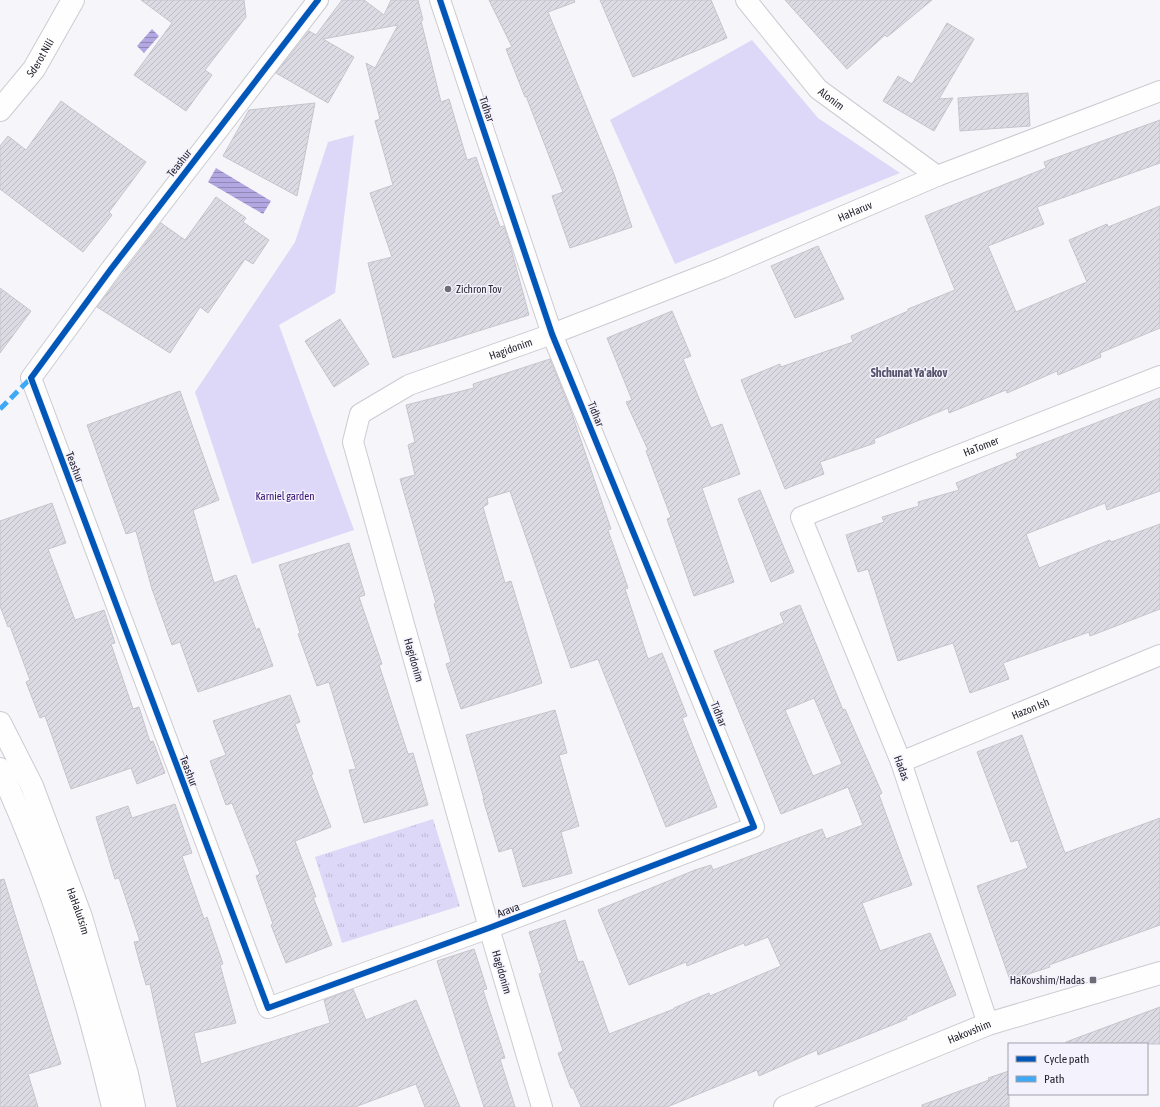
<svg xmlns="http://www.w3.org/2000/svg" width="1160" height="1107" viewBox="0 0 1160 1107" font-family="'Asap Condensed',sans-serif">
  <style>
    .grass { fill: url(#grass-tufts) }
    .park { fill: #ddd8f8 }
    .water { fill: url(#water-rules) }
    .building { fill: url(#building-hatch); stroke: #c6c5cd; fill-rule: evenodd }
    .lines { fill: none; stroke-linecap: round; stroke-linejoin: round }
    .minor-casing { stroke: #cbcbd2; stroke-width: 22 }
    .tertiary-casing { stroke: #cbcbd2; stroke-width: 24 }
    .minor { stroke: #fefefe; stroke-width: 20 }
    .tertiary { stroke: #fefefe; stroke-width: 22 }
    .quiet { stroke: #3fa9f5; stroke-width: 5; stroke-dasharray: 10 5; stroke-linecap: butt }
    .cycleway-casing { stroke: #f3f2fd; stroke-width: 8 }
    .cycleway { stroke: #0057b8; stroke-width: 6 }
    .poi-dot { fill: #6e6d76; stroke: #f3f2fd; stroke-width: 1.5 }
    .labels { text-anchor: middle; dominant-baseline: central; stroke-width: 3; stroke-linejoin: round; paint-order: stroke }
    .street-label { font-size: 11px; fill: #26242f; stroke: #f3f2fd }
    .poi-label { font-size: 11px; fill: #26242f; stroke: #f3f2fd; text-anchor: start }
    .park-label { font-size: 11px; fill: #361172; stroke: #f3f2fd }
    .neighbourhood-label { font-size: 12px; font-weight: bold; fill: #58546c; stroke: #f3f2fd }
  </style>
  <defs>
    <pattern id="grass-tufts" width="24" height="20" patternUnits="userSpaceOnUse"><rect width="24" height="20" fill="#ddd8f8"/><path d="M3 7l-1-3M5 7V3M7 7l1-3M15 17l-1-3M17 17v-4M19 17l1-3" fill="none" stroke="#beb9d5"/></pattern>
    <pattern id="water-rules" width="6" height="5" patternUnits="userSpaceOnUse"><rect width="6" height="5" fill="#b3a7e2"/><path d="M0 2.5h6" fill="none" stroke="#9188b8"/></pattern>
    <pattern id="building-hatch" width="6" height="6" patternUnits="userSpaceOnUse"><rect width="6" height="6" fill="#dcdbe3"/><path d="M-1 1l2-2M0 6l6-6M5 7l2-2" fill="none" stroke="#bdbcc3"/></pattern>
  </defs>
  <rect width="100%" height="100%" fill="#f5f5fa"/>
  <path class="grass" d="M433,819L460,906L342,943L315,857Z"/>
  <path class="park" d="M752,40L818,118L900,173L675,264L610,120Z
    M354,135L335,293L279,325L354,530L252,564L195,392L295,242L328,142Z"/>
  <path class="water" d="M152,29L159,36L144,53L137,46Z
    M216,168L271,201L263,214L208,182Z"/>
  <path class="building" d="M141,0H244L246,17L205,70L212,75L186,111L134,75L172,23Z
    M342,0H364L384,15L391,0H418L423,20L421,21L441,102L449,99L467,160L476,157L500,227L504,226L509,241L529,315L393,358L368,263L392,257L370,193L393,185L375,121L380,119L366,63L375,68L398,25L323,39L354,57L328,103L276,73L309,31L316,35Z
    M489,0H574L575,2L548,12L614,174L632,227L570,248L552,196L563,192L526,96L525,97L506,49L512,47Z
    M600,0H711L727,38L633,77Z
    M785,0H932L887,37L885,35L847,69Z
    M947,23L974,39L939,99L953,98L934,131L883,101L898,76L912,84Z
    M1028,93L1030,126L960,131L958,98Z
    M61,101L146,162L109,212L112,215L83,252L0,189V146L8,136L26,150Z
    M315,103L297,196L223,156L249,110Z
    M1160,120V163L1037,207L1044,224L988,246L1016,312L1087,282L1069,240L1107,224L1108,227L1160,206V328L1100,353L1101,357L1058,375L1057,371L1007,393L1006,390L949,413L948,408L874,439L875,443L820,462L824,474L785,489L741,380L780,364L781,367L853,342L851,336L908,311V309L955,290L925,216L1046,168L1044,162Z
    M216,197L246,218L243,222L269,240L253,264L245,259L208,313L200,307L170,353L97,307L161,223L185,240Z
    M818,246L844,299L795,318L771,266Z
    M0,288L31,311L0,353Z
    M672,311L691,356L683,359L711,428L722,424L740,474L702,488L734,582L694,596L667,519L671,517L646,451L648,450L626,402L632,400L607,338Z
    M340,319L369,364L334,387L305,341Z
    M550,359L571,411L611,529L608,530L628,588L625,589L648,659L662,653L687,716L682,718L717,807L666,827L598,659L571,668L510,491L487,498L488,504L483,507L505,583L511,581L542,683L461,709L446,664L451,662L434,604L436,603L400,479L415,475L408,445L415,442L406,405L474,388L473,384Z
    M180,391L219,500L193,510L214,583L236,575L256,630L259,628L273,666L198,692L180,642L172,645L152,589L136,531L126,534L87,425Z
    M1160,398V491L1107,510L1105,503L1026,534L1039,568L1110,540L1111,542L1160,524V609L1090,636L1089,632L1003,663L1009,679L970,693L953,643L898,661L868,569L858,572L846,535L884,522L882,517L919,506L918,502L959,490L956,483L1018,458L1016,454Z
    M760,490L794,572L771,582L738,499Z
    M52,503L66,543L48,549L75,620L104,610L115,643L111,644L133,709L139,707L150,742L153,741L165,773L137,784L131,768L71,789L45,716L40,718L26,682L30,680L10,626L8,627L0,606V521Z
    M349,543L365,595L359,597L382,664L379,665L408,754L413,753L428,805L364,823L349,770L356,769L329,682L317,686L298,634L300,633L279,565Z
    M800,605L843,710L845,709L882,793L879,795L912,885L862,903L880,951L930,933L956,995L906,1017L907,1019L818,1055L817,1050L759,1076L757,1070L667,1107H581L573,1088H571L558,1053L563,1051L539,974L542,973L529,932L565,920L578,962L583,961L609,1034L674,1009V1008L709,993L710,996L781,966L768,937L745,946L744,943L687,966L686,962L629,985L598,910L695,870L711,865L713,870L822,829L826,839L863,825L848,787L781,814L714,651L784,623L780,613ZM814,698L842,764L813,776L785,710Z
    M290,695L300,722L295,724L313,774L311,775L331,827L295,841L316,897H313L332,945L286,963L271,925L273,924L256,876L260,874L232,803L226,805L210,761L226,755L213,721Z
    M555,710L567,753L559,755L579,826L561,832L572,873L523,887L512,848L499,852L483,799H484L466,735Z
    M1022,735L1065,853L1160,818V925L1049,965L1050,967L1010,980L977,886L1028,868L1018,840L1011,842L977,752Z
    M175,804L192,853L182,856L204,919L207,917L223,964L220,965L236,1023L194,1033L201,1064L330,1023L324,1000L353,989L366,1020L416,1000L460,1107H425L416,1084L355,1107H177L150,984L146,985L134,942L140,941L119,878L115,879L96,817L128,806L132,818Z
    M4,879L61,1064L28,1074L38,1107H0V880Z
    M474,949L487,989L483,990L505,1058L500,1059L515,1107H484L437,961Z
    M1160,1007V1044H1066V1042Z
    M1009,1071V1107H922V1105L989,1080L988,1078Z"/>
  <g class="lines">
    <defs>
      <g id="minor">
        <path d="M318,0L111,269L31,378L268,1008L489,928L754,827L552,334L440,0"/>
        <path id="s1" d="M746,0L818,89L937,176"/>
        <path id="s2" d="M901,762L1160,655"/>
        <path id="s3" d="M988,1024L901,762L801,517L1160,376"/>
        <path id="s4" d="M542,1107L489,928L353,442L360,414L409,385L552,334L722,268L937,176L1160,91"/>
      </g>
      <g id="tertiary">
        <path id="s5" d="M0,110L34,69L73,0"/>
        <path id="s6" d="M0,723L32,786L81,917L127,1074L134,1107"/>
        <path d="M0,769C50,877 86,992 113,1107"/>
        <path id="s7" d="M785,1107L988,1024L1160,973"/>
      </g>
    </defs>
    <use href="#minor" class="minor-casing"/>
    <use href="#tertiary" class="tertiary-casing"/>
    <use href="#minor" class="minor"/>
    <use href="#tertiary" class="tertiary"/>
    <path class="quiet" d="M0,409L31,378"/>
    <defs>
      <path id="cycleway" d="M318,0L111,269L31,378L268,1008L489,928L754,827L552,334L440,0"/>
    </defs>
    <use href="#cycleway" class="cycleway-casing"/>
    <use href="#cycleway" class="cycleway"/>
  </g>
  <g class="poi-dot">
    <circle cx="448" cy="289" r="4"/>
    <rect x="1089" y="976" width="8" height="8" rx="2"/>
  </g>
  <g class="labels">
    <g class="street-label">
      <text stroke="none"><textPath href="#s5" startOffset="66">Sderot Nili</textPath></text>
      <text stroke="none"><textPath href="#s1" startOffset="131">Alonim</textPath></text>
      <text transform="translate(487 109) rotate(71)">Tidhar</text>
      <text transform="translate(179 163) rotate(-52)">Teashur</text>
      <text stroke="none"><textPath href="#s4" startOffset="1256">HaHaruv</textPath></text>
      <text stroke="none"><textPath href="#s4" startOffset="885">Hagidonim</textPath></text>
      <text transform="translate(596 414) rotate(68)">Tidhar</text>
      <text stroke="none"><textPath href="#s3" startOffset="734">HaTomer</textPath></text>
      <text transform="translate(75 467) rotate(69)">Teashur</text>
      <text transform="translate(414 660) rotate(74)">Hagidonim</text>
      <text stroke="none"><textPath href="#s2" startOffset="140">Hazon Ish</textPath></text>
      <text transform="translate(719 714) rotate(68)">Tidhar</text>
      <text transform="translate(902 768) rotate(70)">Hadas</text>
      <text transform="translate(189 771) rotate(69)">Teashur</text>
      <text transform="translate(508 910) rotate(-21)">Arava</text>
      <text stroke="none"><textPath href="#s6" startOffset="204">HaHalutsim</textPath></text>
      <text transform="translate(502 972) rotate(74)">Hagidonim</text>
      <text stroke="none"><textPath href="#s7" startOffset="199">Hakovshim</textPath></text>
    </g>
    <g class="poi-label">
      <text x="456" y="289">Zichron Tov</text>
      <text x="1085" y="980" text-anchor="end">HaKovshim/Hadas</text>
    </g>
    <g class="park-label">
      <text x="285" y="496">Karniel garden</text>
    </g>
    <g class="neighbourhood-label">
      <text x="909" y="373">Shchunat Ya'akov</text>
    </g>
  </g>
  <rect x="1008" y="1043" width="140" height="52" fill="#f3f2fd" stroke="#a1a0ab"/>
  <rect x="1016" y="1056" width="20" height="6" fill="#0057b8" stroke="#a1a0ab"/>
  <text x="1044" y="1063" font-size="12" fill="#26242f">Cycle path</text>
  <rect x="1016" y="1076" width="20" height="6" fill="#3fa9f5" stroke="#a1a0ab"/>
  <text x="1044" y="1083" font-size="12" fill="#26242f">Path</text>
</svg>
